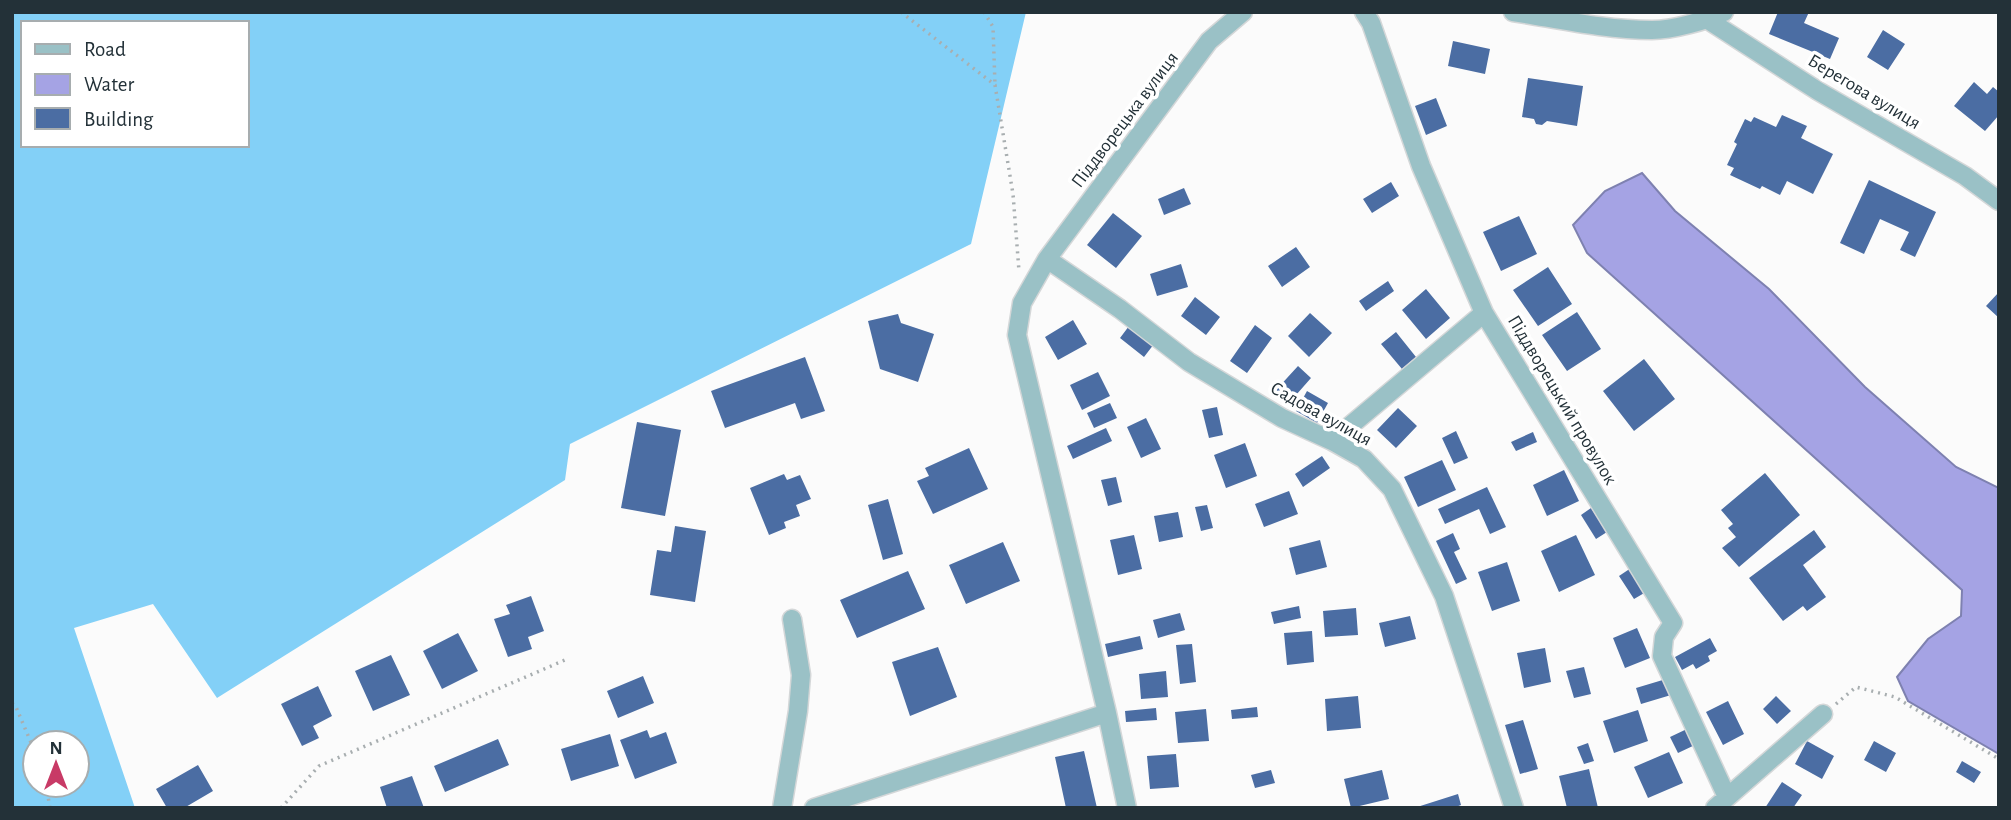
<svg xmlns="http://www.w3.org/2000/svg" width="2011" height="820" viewBox="0 0 2011 820" font-family="'Alegreya Sans',sans-serif">
  <style>
    .forest { fill: #83d0f7; fill-rule: evenodd }
    .water { fill: #a5a3e4; stroke: #7e81b0; stroke-width: 2 }
    .building { fill: #4b6da3 }
    .lines { fill: none; stroke-linecap: round; stroke-linejoin: round }
    .street-casing { stroke: #d4d7d8; stroke-width: 21 }
    .path { stroke: #a8aeb0; stroke-width: 3.5; stroke-dasharray: 2 5; stroke-linecap: butt }
    .street { stroke: #9ac1c6; stroke-width: 18 }
    .labels { text-anchor: middle; dominant-baseline: central; stroke-width: 7; stroke-linejoin: round; paint-order: stroke }
    .street-label { font-size: 19px; fill: #233138; stroke: #fff }
  </style>
  <rect width="100%" height="100%" fill="#fbfbfb"/>
  <path class="forest" d="M12,12H1026L971,244L570,444L565,480L217,698L153,604L74,628L135,808H12ZM23,23H247V145H23ZM35,743H77V785H35Z"/>
  <path class="water" d="M1642,173L1675,211L1769,289L1865,387L1956,467L1999,488V754L1908,701L1897,677L1928,639L1961,616L1962,590L1587,253L1573,225L1605,191Z"/>
  <path class="building" d="M1778,12H1809L1804,23L1839,38L1830,59L1769,34Z
    M1883,30L1905,44L1888,70L1867,57Z
    M1453,41L1490,49L1485,74L1448,66Z
    M1528,78L1583,86L1577,126L1547,121L1542,125L1536,124L1534,119L1522,117Z
    M1974,82L1987,94L1993,87L1999,92V115L1985,131L1954,106Z
    M1436,98L1447,126L1426,135L1415,106Z
    M1782,115L1807,126L1801,138L1833,154L1813,194L1787,181L1780,195L1762,186L1760,189L1730,175L1734,168L1727,165L1737,144L1734,142L1745,119L1751,122L1754,117L1776,127Z
    M1869,180L1936,212L1915,257L1900,250L1909,232L1880,219L1864,254L1840,243Z
    M1391,182L1399,196L1372,213L1363,199Z
    M1184,188L1191,204L1164,215L1158,199Z
    M1113,213L1142,236L1116,268L1087,245Z
    M1519,216L1537,254L1501,271L1483,232Z
    M1296,247L1310,267L1282,287L1268,266Z
    M1181,264L1188,287L1157,296L1150,274Z
    M1548,267L1572,304L1538,326L1513,290Z
    M1388,281L1394,291L1366,311L1359,301Z
    M1426,289L1450,318L1426,339L1402,310Z
    M1999,292V318L1986,306Z
    M1195,297L1220,317L1206,335L1181,316Z
    M1577,312L1601,349L1567,371L1542,335Z
    M1310,313L1332,333L1309,357L1288,336Z
    M898,314L901,323L934,334L918,382L880,369L868,321Z
    M1073,320L1087,344L1058,360L1045,337Z
    M1255,325L1272,338L1247,373L1230,361Z
    M1129,326L1154,344L1144,357L1120,338Z
    M1396,332L1416,357L1402,369L1381,344Z
    M805,357L825,411L801,419L795,403L725,428L711,391Z
    M1644,359L1675,399L1634,431L1603,391Z
    M1298,366L1311,378L1289,403L1276,390Z
    M1098,372L1110,396L1082,410L1070,385Z
    M1307,391L1328,403L1317,423L1296,411Z
    M1110,403L1117,418L1094,428L1087,413Z
    M1217,407L1223,435L1209,438L1202,410Z
    M1398,408L1417,426L1396,448L1377,430Z
    M1146,418L1161,449L1141,458L1127,427Z
    M637,422L681,430L665,516L621,508Z
    M1106,428L1112,441L1073,459L1067,446Z
    M1456,431L1468,458L1454,464L1442,438Z
    M1533,432L1537,442L1516,451L1511,442Z
    M1245,443L1257,476L1226,488L1214,455Z
    M969,448L988,489L933,514L917,481L929,476L925,468Z
    M1322,456L1330,468L1303,487L1295,474Z
    M1442,460L1456,490L1418,507L1404,477Z
    M1564,470L1579,501L1547,516L1533,485Z
    M1765,473L1800,515L1739,567L1722,548L1736,537L1728,528L1733,524L1721,510Z
    M784,474L787,480L800,475L811,499L796,505L800,516L784,522L786,528L769,535L750,488Z
    M1116,477L1122,502L1108,506L1101,480Z
    M1487,487L1506,527L1490,534L1479,509L1445,524L1438,509Z
    M1289,491L1298,514L1264,527L1255,504Z
    M888,499L903,554L883,560L868,505Z
    M1207,505L1213,528L1201,531L1195,507Z
    M1591,508L1607,532L1596,539L1581,515Z
    M1178,512L1183,537L1159,542L1154,516Z
    M675,526L706,531L695,602L650,595L657,550L671,552Z
    M1814,530L1826,547L1803,565L1826,597L1807,611L1803,606L1783,621L1749,578Z
    M1453,533L1460,549L1454,552L1467,579L1456,584L1436,541Z
    M1134,535L1142,569L1118,575L1110,540Z
    M1576,535L1595,575L1559,592L1541,551Z
    M1320,540L1327,567L1296,575L1289,548Z
    M1003,542L1020,581L966,604L949,565Z
    M1507,562L1520,601L1492,611L1478,572Z
    M1631,568L1646,592L1634,599L1619,576Z
    M908,571L925,609L857,638L840,600Z
    M531,596L544,631L528,637L532,649L508,657L494,619L510,614L506,605Z
    M1299,606L1301,618L1274,624L1271,612Z
    M1356,608L1358,635L1325,637L1323,611Z
    M1180,613L1185,630L1158,638L1153,620Z
    M1410,616L1416,639L1385,647L1379,623Z
    M1637,628L1650,658L1625,668L1613,638Z
    M1312,631L1314,662L1287,665L1284,633Z
    M458,633L478,671L442,689L423,651Z
    M1140,636L1143,649L1108,657L1105,644Z
    M1710,638L1717,651L1708,656L1710,661L1696,669L1693,664L1682,670L1675,657Z
    M1192,644L1196,682L1180,684L1176,645Z
    M938,647L957,697L910,716L892,662Z
    M1545,648L1551,682L1524,688L1517,653Z
    M391,655L410,695L373,711L355,671Z
    M1584,667L1591,694L1574,698L1566,671Z
    M1166,671L1168,697L1141,699L1139,674Z
    M643,676L654,703L618,718L607,691Z
    M1666,679L1671,695L1641,704L1636,688Z
    M318,686L332,716L313,726L319,738L302,746L281,704Z
    M1358,696L1361,728L1327,731L1325,699Z
    M1776,696L1791,711L1777,724L1763,709Z
    M1728,701L1744,734L1723,745L1706,712Z
    M1257,707L1258,717L1232,719L1231,710Z
    M1156,708L1157,720L1126,722L1125,711Z
    M1206,709L1209,741L1178,743L1175,712Z
    M1638,710L1648,741L1614,753L1603,721Z
    M1523,720L1538,769L1520,774L1505,725Z
    M1689,728L1697,744L1678,753L1670,737Z
    M647,730L650,738L666,732L677,763L635,779L620,740Z
    M610,734L619,766L571,781L561,749Z
    M498,739L509,765L445,792L434,766Z
    M1807,741L1834,756L1822,779L1795,764Z
    M1874,741L1896,753L1886,772L1864,760Z
    M1588,743L1594,761L1584,764L1577,747Z
    M1084,751L1097,808H1066L1055,757Z
    M1669,752L1683,783L1648,798L1634,767Z
    M1176,754L1179,787L1150,789L1147,756Z
    M1962,761L1981,772L1974,783L1956,772Z
    M198,765L213,791L184,808H167L156,789Z
    M1589,769L1598,808H1567L1559,776Z
    M1271,770L1275,783L1255,788L1251,775Z
    M1382,770L1389,799L1351,808L1344,779Z
    M412,776L424,808H387L380,787Z
    M1782,782L1802,795L1793,808H1765Z
    M1458,794L1461,805L1453,808H1414Z"/>
  <g class="lines">
    <defs>
      <path id="street" d="M1364,12L1371,23L1421,166L1484,313L1673,623L1664,637L1662,656L1727,797
        M1513,12C1558,19 1605,30 1652,30C1672,30 1706,21 1724,12
        M1708,20L1818,91L1965,176L1999,201
        M1047,259L1120,309L1189,362L1282,418L1332,441L1364,459L1392,489L1444,596L1514,808
        M1332,441L1484,313
        M782,808L798,711L801,675L792,619
        M814,808L1107,713
        M1127,808L1107,713L1017,335L1022,303L1047,259L1209,41L1243,12
        M1715,808L1823,714"/>
    </defs>
    <use href="#street" class="street-casing"/>
    <path class="path" d="M901,12L995,85L1013,194L1019,271
      M984,12L993,27L995,85
      M12,703L16,707L35,752
      M1836,704L1856,687L1895,697L1999,759
      M46,785L50,808
      M281,808L319,766L565,660"/>
    <use href="#street" class="street"/>
  </g>
  <g class="labels">
    <g class="street-label">
      <text transform="translate(1864 92) rotate(31)">Берегова вулиця</text>
      <text transform="translate(1125 120) rotate(-53)">Піддворецька вулиця</text>
      <text transform="translate(1562 400) rotate(59)">Піддворецький провулок</text>
      <text transform="translate(1321 414) rotate(29)">Садова вулиця</text>
    </g>
  </g>
  <rect width="2011" height="820" fill="none" stroke="#233138" stroke-width="28"/>
  <rect x="21" y="21" width="228" height="126" fill="#ffffff" stroke="#a7adaf" stroke-width="2"/>
  <rect x="35" y="44" width="35" height="10" fill="#9ac1c6" stroke="#a7adaf" stroke-width="2"/>
  <text x="84" y="56" font-size="21" fill="#233138">Road</text>
  <rect x="35" y="74" width="35" height="21" fill="#a5a3e4" stroke="#a7adaf" stroke-width="2"/>
  <text x="84" y="91" font-size="21" fill="#233138">Water</text>
  <rect x="35" y="108" width="35" height="21" fill="#4b6da3" stroke="#a7adaf" stroke-width="2"/>
  <text x="84" y="126" font-size="21" fill="#233138">Building</text>
  <g transform="translate(56 764)"><circle r="33" fill="#ffffff" stroke="#a7adaf" stroke-width="2"/>
  <path d="M0-5L12 26L0 18L-12 26Z" fill="#c83a66"/>
  <text y="-10" font-size="19" font-weight="bold" text-anchor="middle" fill="#233138">N</text>
  </g>
</svg>
